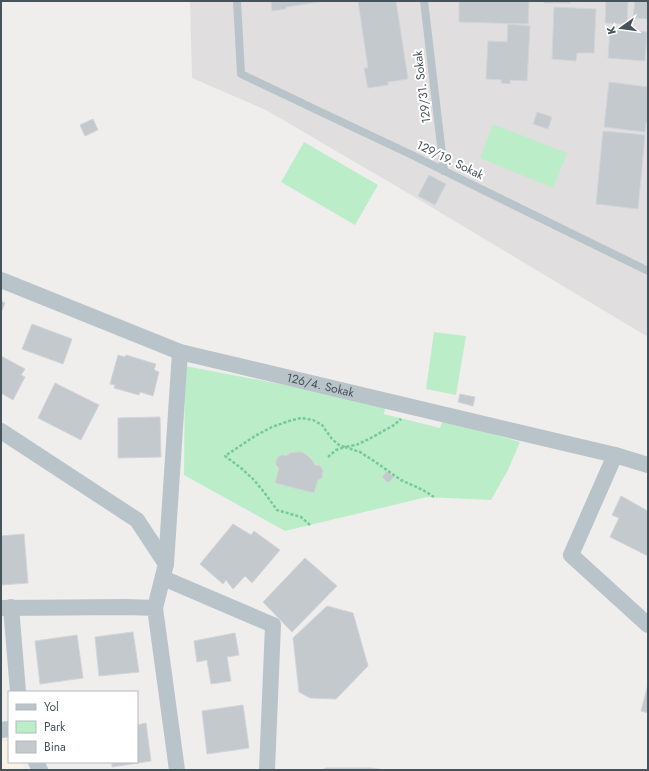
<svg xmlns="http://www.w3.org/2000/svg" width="649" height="771" viewBox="0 0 649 771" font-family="Jost,sans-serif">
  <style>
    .commercial { fill: #fbf2e6 }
    .education { fill: #e1dedf }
    .green { fill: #bbeec8 }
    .building { fill: #c4c9cd; stroke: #d1d4d9 }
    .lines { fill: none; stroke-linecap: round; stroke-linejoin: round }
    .path { stroke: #74cb95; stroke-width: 2.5; stroke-dasharray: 3 2; stroke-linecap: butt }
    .service { stroke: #b8c4ca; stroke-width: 8 }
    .minor { stroke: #b8c4ca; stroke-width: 16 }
    .labels { text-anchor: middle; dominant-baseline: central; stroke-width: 4; stroke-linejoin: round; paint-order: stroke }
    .street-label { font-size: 12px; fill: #46535a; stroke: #fff }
  </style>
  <rect width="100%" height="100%" fill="#f0eded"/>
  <path class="commercial" d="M9,741V762H22L25,770H1V742Z"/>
  <path class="education" d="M190,1H648V337L401,189L266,110L192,78Z"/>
  <path class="green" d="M493,124L567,153L553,188L480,158Z
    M304,142L378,185L355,225L281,182Z
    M434,332L466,336L456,395L426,389Z
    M185,366L386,404L384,414L440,428L443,419L520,442L508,470L491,500L427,497L285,531L184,475Z"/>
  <path class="building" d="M271,1H325L286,7V9L272,11Z
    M358,1H396L408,79L388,82V85L368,88L364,68H368Z
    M459,1H529L528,24L459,22Z
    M544,1H570V3H544Z
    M606,1H628L627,24L605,23Z
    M635,1H648V19L633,18Z
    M554,7L596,9L594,53H577L576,61L552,59Z
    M508,24L530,26L527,81L510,80V84L501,83L502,80L486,79L488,41L507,42Z
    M610,29L647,32L645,61L608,58Z
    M609,82L648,87V123H646L645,132L604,127Z
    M537,112L552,117L548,129L533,124Z
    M93,119L98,130L85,136L80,125Z
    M603,131L645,135L638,209L596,204Z
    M429,175L446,184L435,205L418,196Z
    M1,301L5,303L1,313Z
    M32,324L72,339L63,364L22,349Z
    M118,355L125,357L126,355L156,364L154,370L159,372L153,396L140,392L139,395L114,388L115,385L110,384Z
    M1,356L25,369L21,375L25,377L13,400L1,393Z
    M55,383L99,405L81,440L38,418Z
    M460,394L475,397L473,406L458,402Z
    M160,417L161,457L118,458V418Z
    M296,452H302L308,456L312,460L315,465L320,466L323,470L322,478L318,480L314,493L275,483L279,468L276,465V461L278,457L282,455L286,456L290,453Z
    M387,471L394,477L388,483L382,477Z
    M621,496L648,511V556L610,537L619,518L612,515Z
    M233,524L251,535L254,531L280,550L252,583L245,576L233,589L226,580L223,584L200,564Z
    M24,534L28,583L1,585V536Z
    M305,558L337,586L292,632L263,602Z
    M327,606L353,613L368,666L336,699L310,698L299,692L293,638Z
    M133,632L139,672L99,676L95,637Z
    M235,633L239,655L227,657L231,681L211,684L207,660L197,662L194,641Z
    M77,635L83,678L40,684L35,641Z
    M648,684V713L641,711Z
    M243,705L249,748L207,754L202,711Z
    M146,723L151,761L112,767V762H137V725Z
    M326,768H371L385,770H322Z"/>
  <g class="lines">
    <path class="path" d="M328,457L336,450L345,447L360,452L374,461L401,480L423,490L434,497
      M310,525L301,517L277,510L264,492L254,480L241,468L225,456L255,436L272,427L289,421L301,418L313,420L322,425L332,439L339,445L345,447L356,445L369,439L394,425L401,419"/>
    <path class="service" d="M237,1L241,74L323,113L412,155L648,271
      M424,1L444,171"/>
    <g class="minor">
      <path id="s1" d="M1,280L180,352L615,455L648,465"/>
      <path d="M1,431L137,520L166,564L155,608"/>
      <path d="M615,455L571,555L648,625"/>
      <path d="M166,564L180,352"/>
      <path d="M163,578L273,625L267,770"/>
      <path d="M11,607L18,692"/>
      <path d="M1,608L127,607L155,608L177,770"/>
      <path d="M1,730L9,729"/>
      <path d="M36,762L40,770"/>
    </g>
  </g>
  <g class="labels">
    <g class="street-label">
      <text transform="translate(422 87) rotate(-97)">129/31. Sokak</text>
      <text transform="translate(450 160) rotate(26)">129/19. Sokak</text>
      <text stroke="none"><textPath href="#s1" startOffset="337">126/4. Sokak</textPath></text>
    </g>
  </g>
  <rect width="649" height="771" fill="none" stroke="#46535a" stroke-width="4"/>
  <rect x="8" y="691" width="130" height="72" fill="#ffffff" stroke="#b5babd"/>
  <rect x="16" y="704" width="20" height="6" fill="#b8c4ca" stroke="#b5babd"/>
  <text x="44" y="711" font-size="12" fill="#46535a">Yol</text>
  <rect x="16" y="721" width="20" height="12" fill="#bbeec8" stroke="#b5babd"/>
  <text x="44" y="731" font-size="12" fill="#46535a">Park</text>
  <rect x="16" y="741" width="20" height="12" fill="#c4c9cd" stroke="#b5babd"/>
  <text x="44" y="751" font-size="12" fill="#46535a">Bina</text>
  <g transform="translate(621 28) rotate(256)" stroke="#ffffff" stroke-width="3" paint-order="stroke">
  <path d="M0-3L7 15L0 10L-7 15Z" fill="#46535a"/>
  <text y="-6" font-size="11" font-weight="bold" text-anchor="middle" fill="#46535a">K</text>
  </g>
</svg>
